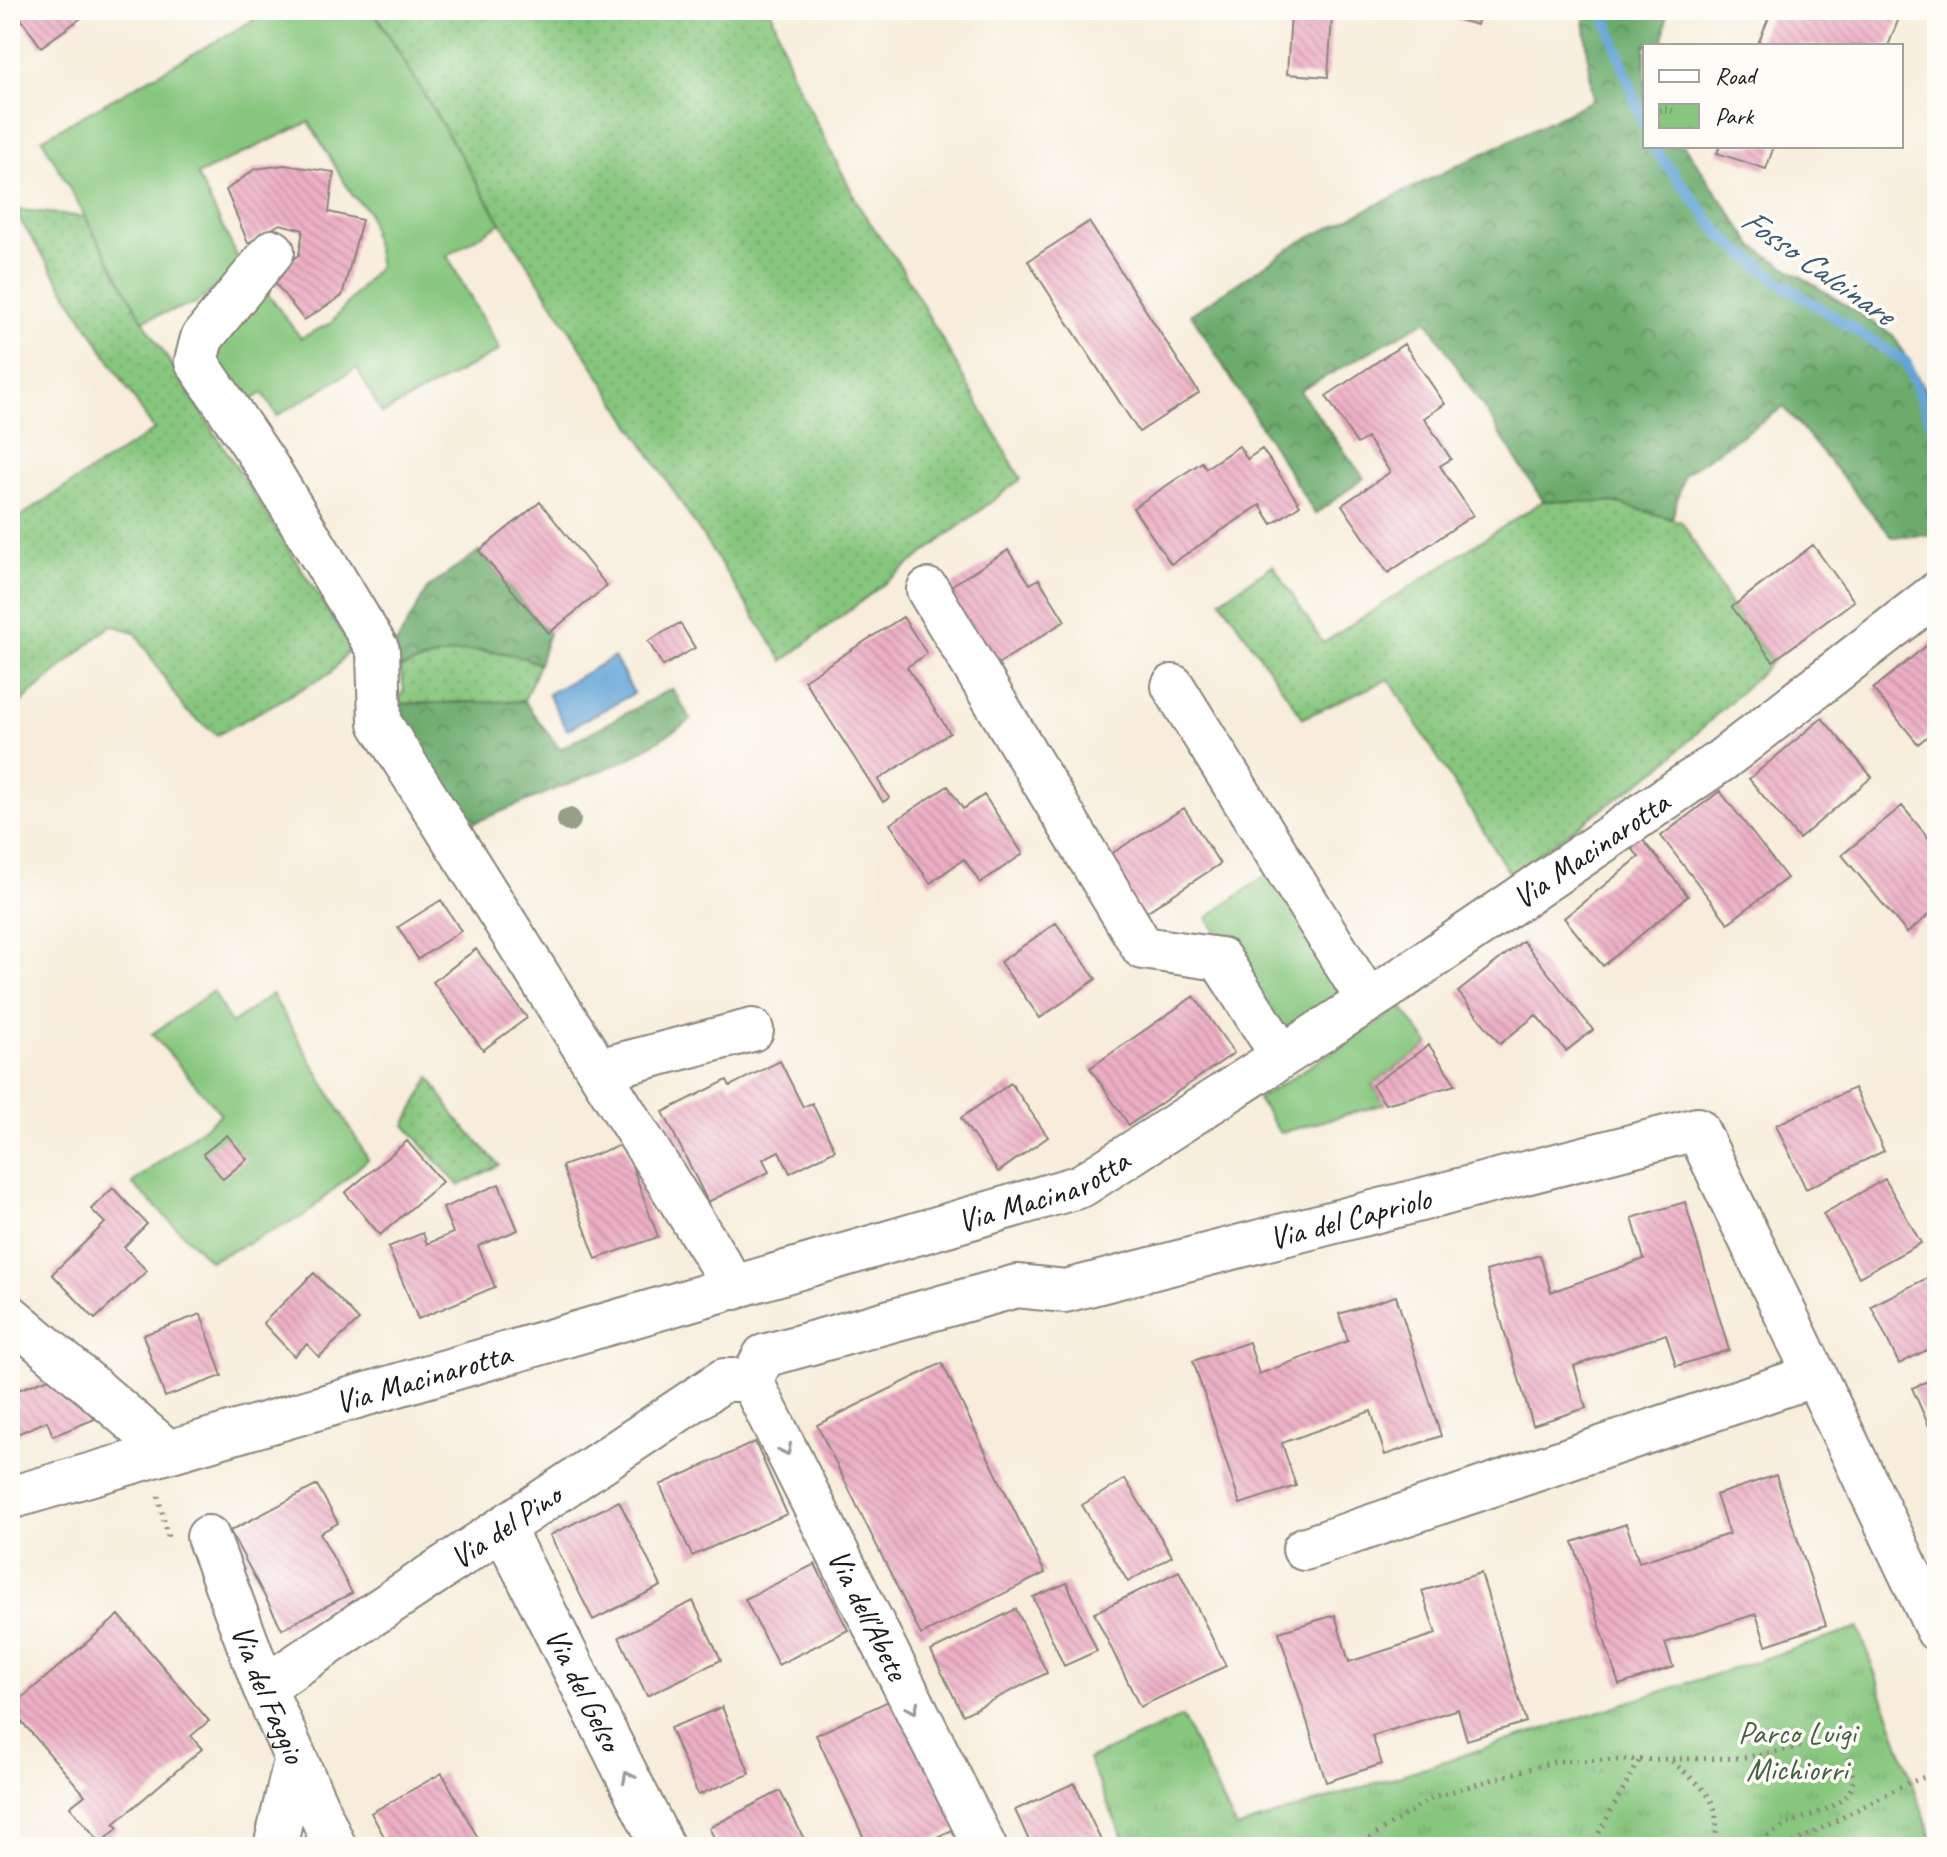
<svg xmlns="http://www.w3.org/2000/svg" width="1947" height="1857" viewBox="0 0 1947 1857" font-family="Caveat,sans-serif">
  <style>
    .grass { fill: url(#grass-dots); stroke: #51714c; stroke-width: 2 }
    .forest { fill: url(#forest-crowns); stroke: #446444; stroke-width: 2 }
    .park { fill: url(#park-tufts); stroke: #51714c; stroke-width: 2 }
    .garden { fill: #86c67d; stroke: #51714c; stroke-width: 2 }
    .water { fill: #65a4d7; stroke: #40607a; stroke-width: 2 }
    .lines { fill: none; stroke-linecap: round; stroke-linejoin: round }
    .stream { stroke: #65a4d7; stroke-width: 11 }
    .building { fill: url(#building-back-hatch) }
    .minor-casing { stroke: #8a847c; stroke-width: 46 }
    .path { stroke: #8a847c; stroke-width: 5; stroke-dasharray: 2 6; stroke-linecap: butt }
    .minor { stroke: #fff; stroke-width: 42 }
    .tree { fill: #969f88 }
    .oneway { stroke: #999 }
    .labels { text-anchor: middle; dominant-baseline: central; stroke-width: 7; stroke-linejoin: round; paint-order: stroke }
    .street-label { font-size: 32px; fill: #1c1c1c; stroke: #fdfcf7 }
    .park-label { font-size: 32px; fill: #466043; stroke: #fdfcf7 }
    .water-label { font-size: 34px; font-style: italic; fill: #3d5970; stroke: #fdfcf7 }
  </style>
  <defs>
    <pattern id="grass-dots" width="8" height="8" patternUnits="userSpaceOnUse" patternTransform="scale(2)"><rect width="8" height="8" fill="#86c67d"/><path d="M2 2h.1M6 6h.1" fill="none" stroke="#73aa6b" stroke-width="1.8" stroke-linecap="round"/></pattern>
    <pattern id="forest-crowns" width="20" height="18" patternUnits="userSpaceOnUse" patternTransform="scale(2)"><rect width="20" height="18" fill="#6cab6c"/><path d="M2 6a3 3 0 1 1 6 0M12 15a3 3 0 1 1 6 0" fill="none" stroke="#588a58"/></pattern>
    <pattern id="park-tufts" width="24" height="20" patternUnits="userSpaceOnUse" patternTransform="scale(2)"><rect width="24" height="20" fill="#86c67d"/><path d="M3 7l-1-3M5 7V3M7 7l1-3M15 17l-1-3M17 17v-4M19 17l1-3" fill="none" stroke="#73aa6b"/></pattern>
    <pattern id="building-back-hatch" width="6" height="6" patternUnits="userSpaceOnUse" patternTransform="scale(2)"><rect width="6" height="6" fill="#ecaec4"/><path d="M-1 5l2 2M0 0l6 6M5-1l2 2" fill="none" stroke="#ca95a8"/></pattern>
  </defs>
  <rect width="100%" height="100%" fill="#fdfcf7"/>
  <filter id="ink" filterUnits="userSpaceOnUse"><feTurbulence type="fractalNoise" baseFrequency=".0125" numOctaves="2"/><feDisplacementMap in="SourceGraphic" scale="16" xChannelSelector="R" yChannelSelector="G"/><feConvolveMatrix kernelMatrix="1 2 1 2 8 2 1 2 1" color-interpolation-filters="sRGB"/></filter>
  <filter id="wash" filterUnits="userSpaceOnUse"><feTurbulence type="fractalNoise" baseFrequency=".006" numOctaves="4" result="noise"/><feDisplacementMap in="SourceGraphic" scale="32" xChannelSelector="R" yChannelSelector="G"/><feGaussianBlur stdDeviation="1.8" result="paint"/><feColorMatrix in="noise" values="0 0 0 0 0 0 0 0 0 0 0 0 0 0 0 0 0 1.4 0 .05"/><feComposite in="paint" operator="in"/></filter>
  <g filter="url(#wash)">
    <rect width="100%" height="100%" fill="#f8eddc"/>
    <path class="grass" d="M374,10H771L792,74L860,208L901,267L1021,479L783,661L501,223Z
      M13,209L85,217L143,320L351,647L331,673L217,735L184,709L135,632L111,625L10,712V523L154,430Z
      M1543,501L1613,502L1682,522L1732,607L1773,661L1660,768L1510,874L1389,679L1303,718L1221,600L1273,565L1323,643Z
      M458,649L518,655L539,664L524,701L397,704L404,689L400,668Z
      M430,1077L456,1118L499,1165L459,1186L405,1125Z"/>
    <path class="forest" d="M1583,10H1668L1662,46H1645V146H1685L1754,247L1893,335L1937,410V535L1892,537L1784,407L1684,474L1672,519L1613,502L1543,501L1427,320L1300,391L1364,478L1315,514L1191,314L1298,243L1593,100Z
      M479,551L549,633L539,664C487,641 452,651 400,668L391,653L427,589Z
      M672,688L691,720L629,759L459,829L397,734V704L524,701L560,749Z"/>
    <path class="park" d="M1859,1628L1935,1847H1127L1088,1759L1182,1717L1236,1828Z"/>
    <path class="garden" d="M271,10H373L501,223L447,256L500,350L382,414L357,368L277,416L263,393L243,405L214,357L260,284L301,338L331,323L379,266L368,211L352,195L309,122L197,175L242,266L196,303L143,320L42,139Z
      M1269,873L1344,991L1281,1031L1207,918Z
      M213,991L231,1024L272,994L368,1159L304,1216L210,1261L132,1183L221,1114L152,1034Z
      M1402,1007L1429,1045L1372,1085L1385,1104L1280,1133L1258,1099Z"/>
    <path class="water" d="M614,657L634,693L567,730L548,694Z"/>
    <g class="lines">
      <path class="stream" d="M1603,10L1645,127
        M1652,146L1722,236L1782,284L1906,362L1937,438"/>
    </g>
    <g id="blocks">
      <path class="building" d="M15,10H75L81,18L41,47Z
        M1424,10H1481L1477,25Z
        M1772,10H1879L1899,18L1888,46H1757Z
        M1291,14L1332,16L1328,77L1287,74Z
        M1720,146H1774L1766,169L1717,153Z
        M284,165L334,172L329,212L362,220L342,296L304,320L269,275L299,255L303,230L280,224L248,243L226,190L255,169Z
        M1089,222L1199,393L1139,432L1028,261Z
        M1404,344L1445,404L1424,418L1451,459L1440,466L1473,515L1388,573L1342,505L1390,472L1367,438L1357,444L1326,396Z
        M1239,446L1247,459L1262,449L1300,505L1272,524L1260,505L1171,564L1133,508L1202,462L1206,468Z
        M540,502L607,586L549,633L479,551Z
        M1813,545L1854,601L1773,661L1732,607Z
        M1008,550L1030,584L1039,579L1065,621L995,666L946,589Z
        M903,617L927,654L907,667L950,733L878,780L889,798L883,802L804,680Z
        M680,623L695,648L663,666L648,641Z
        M1937,637V728L1918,744L1873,689Z
        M1822,718L1872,777L1799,839L1749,779Z
        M948,786L963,809L984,795L1023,854L980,883L964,859L930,883L890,824Z
        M1720,791L1787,878L1728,923L1661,836Z
        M1902,806L1937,848V908L1907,933L1842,855Z
        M1184,808L1220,864L1143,914L1106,857Z
        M1638,834L1688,896L1603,966L1564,918L1639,857L1627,842Z
        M441,900L461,931L418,959L398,927Z
        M1056,923L1096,979L1040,1018L1000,962Z
        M1523,941L1593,1030L1566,1051L1536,1015L1500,1044L1458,992Z
        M476,949L527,1018L483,1050L433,982Z
        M1194,996L1234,1053L1129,1125L1090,1068Z
        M1429,1045L1456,1085L1385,1104L1372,1085Z
        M780,1061L803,1107L812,1103L835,1150L790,1173L779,1151L763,1159L769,1172L708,1202L663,1112L727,1080L730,1086Z
        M1011,1083L1048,1137L998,1172L961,1118Z
        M1854,1088L1884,1151L1806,1189L1776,1125Z
        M227,1135L247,1159L223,1179L203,1154Z
        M407,1141L442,1182L380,1235L345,1193Z
        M624,1144L658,1237L596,1259L562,1166Z
        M1885,1179L1921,1243L1859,1277L1823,1214Z
        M499,1184L518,1230L478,1246L495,1287L418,1319L388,1247L423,1233L427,1244L453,1233L443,1208Z
        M113,1188L147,1224L124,1247L147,1271L95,1319L52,1274L105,1223L91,1209Z
        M1685,1202L1729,1350L1676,1366L1666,1334L1574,1366L1586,1408L1533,1425L1486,1271L1540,1255L1551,1292L1644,1259L1632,1218Z
        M314,1273L359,1320L319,1357L307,1344L294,1356L263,1323Z
        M1937,1273V1345L1899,1364L1871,1306Z
        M1396,1296L1441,1436L1385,1455L1371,1411L1282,1443L1296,1486L1240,1504L1193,1361L1249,1342L1259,1374L1348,1341L1339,1314Z
        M201,1314L222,1376L165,1397L143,1335Z
        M942,1363L1045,1573L921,1635L817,1425Z
        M65,1372L95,1419L53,1436L47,1421L10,1437V1393Z
        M1937,1377V1444L1912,1388Z
        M755,1442L787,1514L692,1556L660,1485Z
        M1776,1475L1826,1625L1766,1645L1756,1614L1665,1643L1673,1667L1619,1685L1573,1542L1626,1524L1639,1562L1729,1534L1716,1495Z
        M1125,1479L1172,1556L1128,1582L1082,1505Z
        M317,1485L338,1523L320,1533L352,1593L282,1629L230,1531Z
        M619,1501L661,1586L593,1620L550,1535Z
        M815,1564L848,1630L778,1665L745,1599Z
        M1179,1571L1226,1666L1140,1707L1094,1613Z
        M1481,1573L1526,1722L1467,1740L1458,1709L1372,1736L1382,1764L1326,1782L1279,1632L1335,1615L1349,1662L1436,1634L1422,1591Z
        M1067,1583L1097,1651L1064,1666L1033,1597Z
        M693,1601L721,1660L647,1696L619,1637Z
        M1016,1609L1047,1673L963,1715L931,1651Z
        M119,1615L209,1721L191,1736L202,1749L114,1824L118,1828L101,1843L70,1807L85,1795L10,1708Z
        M897,1697L957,1828L915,1847H868L816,1735Z
        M722,1707L750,1774L698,1795L670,1728Z
        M442,1773L483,1847H390L371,1813Z
        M1074,1783L1104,1847H1032L1015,1810Z
        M780,1791L808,1847H719L709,1828Z"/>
    </g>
  </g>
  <g filter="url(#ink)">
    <use href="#blocks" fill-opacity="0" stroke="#8a847c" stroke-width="2"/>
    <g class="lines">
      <defs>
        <g id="minor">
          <path d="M273,251L202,338L196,361L265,463L378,650L380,723L735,1288"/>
          <path d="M928,590L1143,948L1220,959L1282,1056"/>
          <path d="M1173,686L1368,1001"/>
          <path d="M598,1070L752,1030"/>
          <path d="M10,1316L166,1450"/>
          <path id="s1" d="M751,1380L764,1356L1017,1286L1065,1291L1697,1129L1937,1630"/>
          <path id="s2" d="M751,1380L985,1847"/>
          <path id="s3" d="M10,1498L1081,1186L1388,988L1722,760L1937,593"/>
          <path id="s4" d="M504,1530L663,1847"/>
          <path id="s5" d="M208,1537L264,1687L335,1847"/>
          <path d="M1304,1549L1815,1375"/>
          <path id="s6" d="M264,1687L724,1380H751"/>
          <path d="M275,1847L295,1761"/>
        </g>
      </defs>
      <use href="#minor" class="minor-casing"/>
      <path class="path" d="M158,1496L168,1537
        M1672,1761C1705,1790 1724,1800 1714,1847
        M1356,1847L1433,1797L1556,1761L1743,1758L1825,1742L1844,1749C1870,1800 1834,1806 1793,1822C1778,1828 1764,1839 1750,1847
        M1591,1847L1639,1761
        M1786,1847L1904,1785L1937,1772"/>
      <use href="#minor" class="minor"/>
    </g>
    <circle class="tree" cx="569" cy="820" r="12"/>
    <defs><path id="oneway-chevron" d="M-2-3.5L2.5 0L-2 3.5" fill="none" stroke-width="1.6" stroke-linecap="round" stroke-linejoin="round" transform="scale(2)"/></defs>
    <g class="oneway">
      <use href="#oneway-chevron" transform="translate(786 1450) rotate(64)"/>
      <use href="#oneway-chevron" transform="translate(913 1708) rotate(64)"/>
      <use href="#oneway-chevron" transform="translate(628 1777) rotate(-117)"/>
    </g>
  </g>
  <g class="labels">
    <g class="street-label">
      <text stroke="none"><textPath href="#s3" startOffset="1726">Via Macinarotta</textPath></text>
      <text stroke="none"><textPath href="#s3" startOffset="1078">Via Macinarotta</textPath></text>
      <text stroke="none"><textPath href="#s1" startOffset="632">Via del Capriolo</textPath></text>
      <text stroke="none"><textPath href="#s3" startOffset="430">Via Macinarotta</textPath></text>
      <text stroke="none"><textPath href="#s6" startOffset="290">Via del Pino</textPath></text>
      <text stroke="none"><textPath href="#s2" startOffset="262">Via dell'Abete</textPath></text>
      <text stroke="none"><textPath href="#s4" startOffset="178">Via del Gelso</textPath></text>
      <text stroke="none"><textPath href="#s5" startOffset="168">Via del Faggio</textPath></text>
    </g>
    <g class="park-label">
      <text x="1797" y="1732">Parco Luigi<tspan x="1797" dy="37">Michiorri</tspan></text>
    </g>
    <g class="water-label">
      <text transform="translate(1818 266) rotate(35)">Fosso Calcinare</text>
    </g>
  </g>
  <rect width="1947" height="1857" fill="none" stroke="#fdfcf7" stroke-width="40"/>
  <rect x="1643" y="44" width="260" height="104" fill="#fdfcf7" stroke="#a3a29f" stroke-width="2"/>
  <rect x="1659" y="70" width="40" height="12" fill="#ffffff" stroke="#a3a29f" stroke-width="2"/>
  <text x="1715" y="84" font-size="24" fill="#1c1c1c">Road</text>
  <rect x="1659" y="104" width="40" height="24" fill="url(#park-tufts)" stroke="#a3a29f" stroke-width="2"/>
  <text x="1715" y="124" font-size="24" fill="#1c1c1c">Park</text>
</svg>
